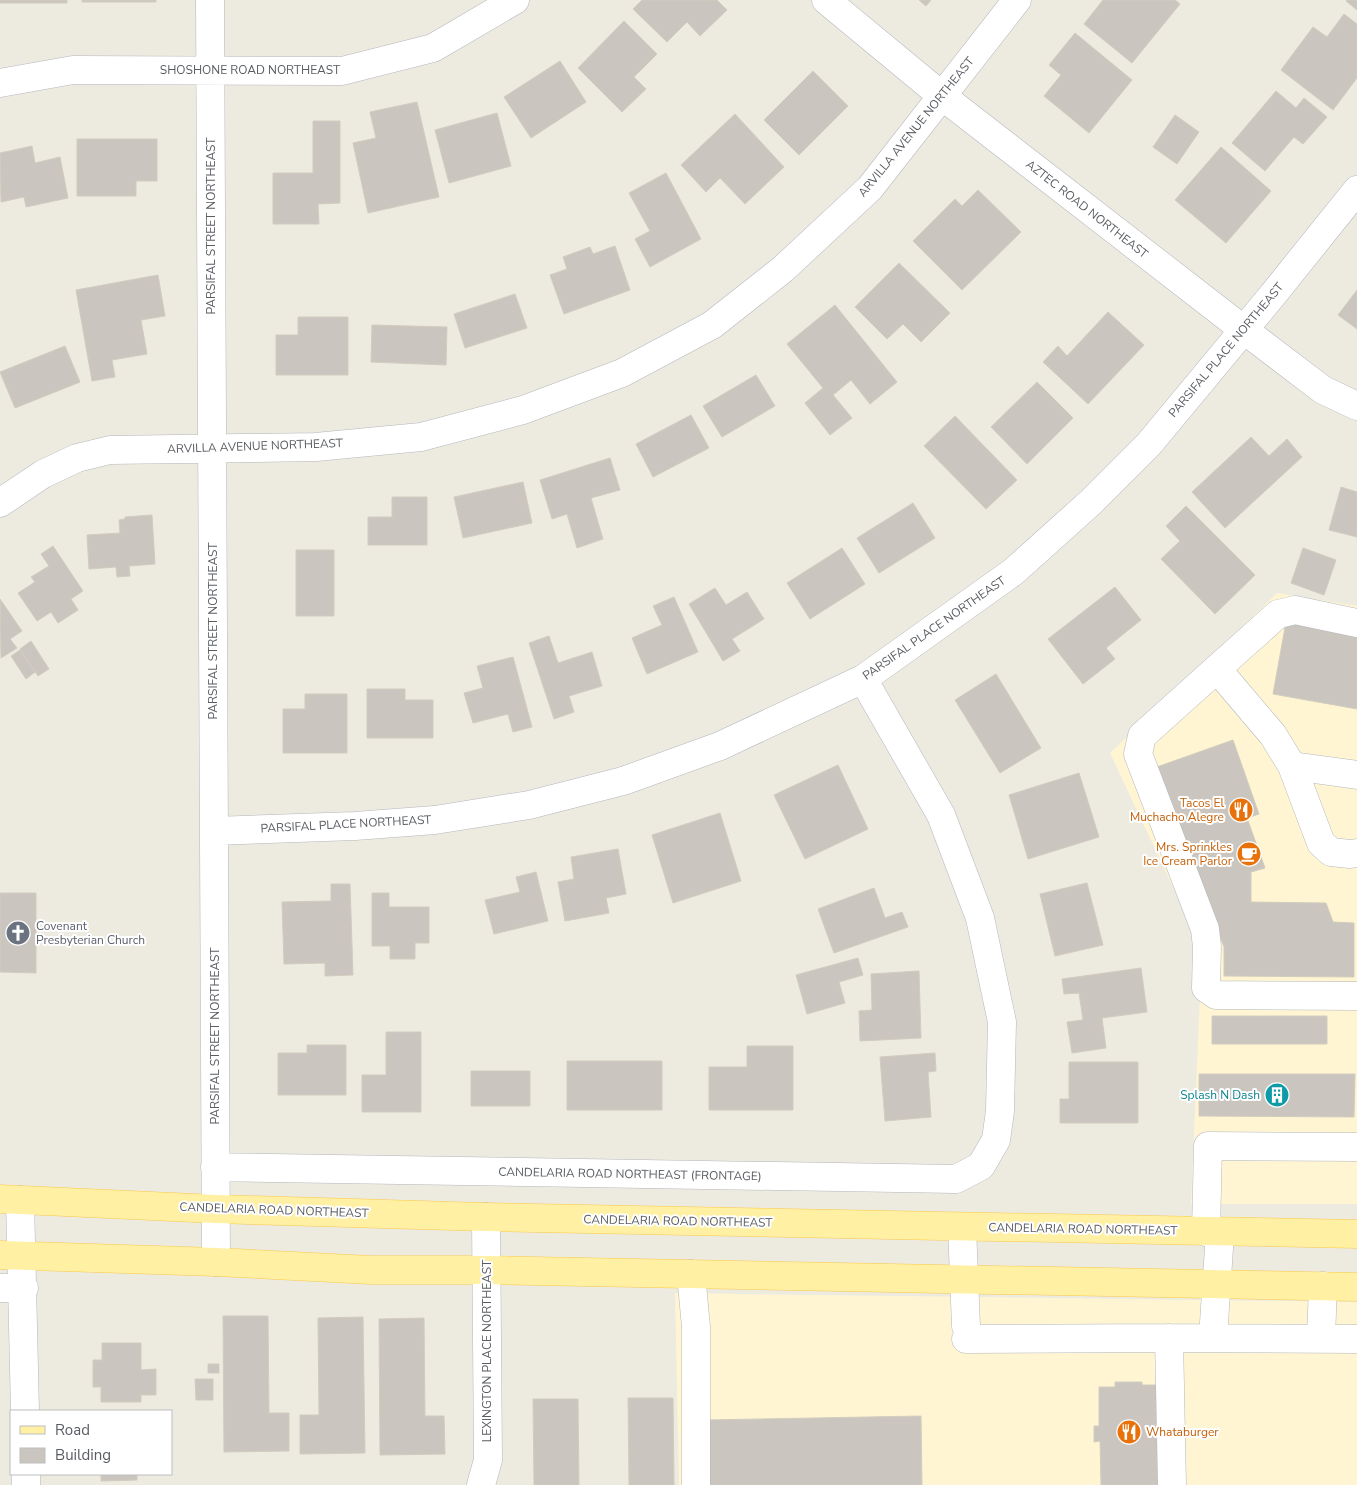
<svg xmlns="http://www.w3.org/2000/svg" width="1357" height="1485" viewBox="0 0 1357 1485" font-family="'Nunito Sans',sans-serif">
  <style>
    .commercial { fill: #fff5d3 }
    .building { fill: #cac6bf; stroke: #d2ccbe }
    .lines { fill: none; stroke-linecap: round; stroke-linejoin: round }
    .minor-casing { stroke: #b3b7bc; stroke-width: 29 }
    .major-casing { stroke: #fbc94b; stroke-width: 29 }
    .minor { stroke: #fff; stroke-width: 28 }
    .major { stroke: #fff0a3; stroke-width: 28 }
    .labels { text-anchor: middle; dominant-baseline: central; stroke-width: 4; stroke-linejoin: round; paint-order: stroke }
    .street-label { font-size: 12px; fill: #595d62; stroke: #fff }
    .food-label { font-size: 12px; fill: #c56008; stroke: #fff; text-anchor: end }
    .worship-label { font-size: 12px; fill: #5b616d; stroke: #fff; text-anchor: start }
    .culture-label { font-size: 12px; fill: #0d838f; stroke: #fff; text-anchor: end }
  </style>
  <rect width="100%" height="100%" fill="#edeae0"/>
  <path class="commercial" d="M1277,593L1357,606V1204H1191L1202,949L1110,753Z
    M675,1293L1357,1302V1485H679Z"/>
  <path class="building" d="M0,0H67V3H0Z
    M82,0H156V2H82Z
    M642,0H717L727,10L700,36L687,22L667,42L633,9Z
    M919,0H931L926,6Z
    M1103,0H1175L1180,4L1132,63L1084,24Z
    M1347,0H1357V10L1346,1Z
    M1344,14L1357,24V78L1333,110L1281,70L1313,27L1327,37Z
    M624,21L657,54L634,77L646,89L622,112L578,68Z
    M1075,33L1132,80L1089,133L1044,96L1061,75L1049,65Z
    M560,61L586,102L531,138L504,97Z
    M813,71L848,106L799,155L764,120Z
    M1276,91L1296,108L1304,98L1327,117L1303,144L1294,137L1265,171L1232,143Z
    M417,102L439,197L368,213L353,143L376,138L370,112Z
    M497,113L511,166L449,183L435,130Z
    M735,114L784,167L745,204L720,178L706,192L681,165Z
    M1175,115L1199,132L1177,164L1153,147Z
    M313,121H340V203L318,204L319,224H273V173H313Z
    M77,139H157V181H136V196H77Z
    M32,146L35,163L60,157L68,198L26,207L24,197L1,202L0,153Z
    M1221,147L1271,191L1226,243L1175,200Z
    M666,173L701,239L650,267L635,239L650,231L629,193Z
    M978,190L1021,232L962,290L913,241L955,199L962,206Z
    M615,246L630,290L564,314L550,275L567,269L563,257L590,247L593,254Z
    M899,263L950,313L921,342L903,324L887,339L855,307Z
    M158,275L165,316L141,320L147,354L112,360L115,377L92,381L76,290Z
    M1357,290V329L1338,315Z
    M515,294L527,328L465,348L454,314Z
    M835,305L897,382L870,404L851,380L833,395L852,418L830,435L805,403L823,388L787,344Z
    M1108,312L1144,345L1088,404L1043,362L1058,346L1067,356Z
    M298,317H348V375H276V335H298Z
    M372,325L447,327L446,365L371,362Z
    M65,346L80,382L15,408L0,372Z
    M756,375L775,406L722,437L703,406Z
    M1037,382L1073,418L1027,464L991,427Z
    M691,415L709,448L653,477L636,444Z
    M955,416L1017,480L986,509L924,446Z
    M1251,437L1269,456L1287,439L1302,457L1225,528L1192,492Z
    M610,458L620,490L591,498L603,539L577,548L567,514L552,519L540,480Z
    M523,482L532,523L463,538L454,497Z
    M1341,487L1357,492V537L1329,530Z
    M392,497H427V545H368V517H392Z
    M913,503L935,538L879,573L857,538Z
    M1186,506L1255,575L1215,614L1161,559L1180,541L1166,526Z
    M152,515L155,564L129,566L130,576L117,577L116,567L89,569L87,535L120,533L119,520L125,519V517Z
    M53,546L83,591L71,599L78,610L58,623L51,612L37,621L18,593L35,582L31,577L49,566L41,554Z
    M842,548L865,584L810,619L787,583Z
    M1303,548L1336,560L1324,595L1291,583Z
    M296,550H334V616H296Z
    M1115,587L1141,620L1106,648L1115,659L1083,684L1048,639Z
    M715,588L726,605L747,592L764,619L732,639L740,651L723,661L689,604Z
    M674,597L698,652L647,674L632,638L662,625L653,606Z
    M0,599L22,631L10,639L17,648L1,658Z
    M1286,622L1357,635V709L1273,694Z
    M549,636L558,663L592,652L602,686L569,696L574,712L554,719L529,643Z
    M31,641L49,669L38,676L20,649Z
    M20,650L35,672L26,679L11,656Z
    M513,657L532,727L513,732L508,714L473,723L464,693L483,688L477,666Z
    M996,674L1041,748L1000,773L955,700Z
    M367,689H405V700H433V738H367Z
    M305,694H347V753H283V709H305Z
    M1233,740L1259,814L1247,818L1265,868L1251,872V902L1326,903L1333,922L1354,923V977L1224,976V947L1154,768Z
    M838,765L868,829L805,859L774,795Z
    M1079,773L1099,837L1028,859L1009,795Z
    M720,813L741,881L673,903L652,835Z
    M618,849L626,894L606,898L609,913L565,921L558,882L574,879L571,857Z
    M536,872L548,921L494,934L485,900L520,892L516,877Z
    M1087,883L1103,945L1055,956L1040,894Z
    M331,884H350L353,975L325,976V963L284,964L282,902L331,901Z
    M874,888L885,918L902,912L908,927L834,953L818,909Z
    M0,893H36V973L0,972Z
    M372,893H389V907H429V943H415V959H390V946H372Z
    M858,958L863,975L839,982L845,1003L807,1014L796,975Z
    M1141,968L1147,1012L1102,1018L1106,1048L1072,1053L1067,1022L1083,1020L1079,993L1064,994L1062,979Z
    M919,971L921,1038L860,1041L859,1011L872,1010L871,974Z
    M1212,1016H1327V1044H1212Z
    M386,1032H421V1112H362V1075H386Z
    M307,1045H346V1095H278V1053H307Z
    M747,1046H793V1110H709V1067H747Z
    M935,1053L936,1071L928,1072L931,1117L885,1121L880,1057Z
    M567,1061H662V1110H567Z
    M1069,1062H1138V1123H1060V1099H1069Z
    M471,1071H530V1106H471Z
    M1199,1074H1355L1354,1117L1199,1116Z
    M223,1316H268L269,1413H289V1451L224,1452Z
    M363,1317L365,1453L300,1454V1415H319L318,1318Z
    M424,1318L425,1416H444L445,1454L380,1455L379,1319Z
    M102,1343H141V1370L156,1369V1395H141V1402H101V1387H93V1360H102Z
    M208,1364H219V1373H208Z
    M195,1379H213V1400H196Z
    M1115,1382H1142V1385H1160L1165,1485H1101L1100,1441L1094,1442V1426H1099V1387H1115Z
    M628,1398H673L674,1485H629Z
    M533,1399H578L579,1485H534Z
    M921,1416L922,1485H707L706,1420Z
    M101,1474H137V1480L101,1481Z"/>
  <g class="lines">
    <defs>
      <path id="minor" d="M210,0L216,1262
        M826,0L942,96L1244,330L1323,390L1357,406
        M0,83L73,70L342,71L433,48L515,0
        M0,503L43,474L77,458L110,450L316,447L421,437L523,410L622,373L712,325L783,269L870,188L1017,0
        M1357,623L1295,610L1278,614L1142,736L1138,754L1205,929L1207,947L1206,988L1216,995L1357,996
        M1217,669L1273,735L1292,766L1321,843L1331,852L1350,854L1357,853
        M1292,766L1357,775
        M214,831L355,826L435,820L529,805L623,781L720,746L863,679L1013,572L1091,502L1149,444L1271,297L1357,190
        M215,1167L956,1179L981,1166L996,1140L1000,1111L1002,1022L980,918L941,815L863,679
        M20,1200L25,1411
        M962,1227L966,1326
        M1206,1232L1208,1146L1357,1147
        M691,1274L696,1327V1485
        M0,1288H24
        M1169,1338L1172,1485
        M1213,1338L1220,1233
        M1321,1338L1323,1286
        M966,1339L1169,1338L1357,1339
        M26,1474V1485
        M481,1485L488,1460L486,1217"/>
      <path id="major" d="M0,1199L216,1209L486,1217L1357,1234
        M0,1255L216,1262L371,1270H486L1357,1287"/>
    </defs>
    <use href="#minor" class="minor-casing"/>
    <use href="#major" class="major-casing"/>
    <use href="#minor" class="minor"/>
    <use href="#major" class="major"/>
  </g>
  <defs>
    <symbol id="restaurant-disc" viewBox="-11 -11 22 22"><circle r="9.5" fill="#e8710a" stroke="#fff"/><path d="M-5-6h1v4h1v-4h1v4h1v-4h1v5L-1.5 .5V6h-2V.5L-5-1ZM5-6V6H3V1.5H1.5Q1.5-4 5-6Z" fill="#fff"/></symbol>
    <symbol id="cafe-disc" viewBox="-11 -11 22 22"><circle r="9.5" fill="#e8710a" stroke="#fff"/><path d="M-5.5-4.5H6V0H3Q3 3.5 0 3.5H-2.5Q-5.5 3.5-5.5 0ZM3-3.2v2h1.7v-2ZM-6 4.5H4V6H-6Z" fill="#fff"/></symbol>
    <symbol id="church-disc" viewBox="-11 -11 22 22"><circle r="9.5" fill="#6b7280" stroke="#fff"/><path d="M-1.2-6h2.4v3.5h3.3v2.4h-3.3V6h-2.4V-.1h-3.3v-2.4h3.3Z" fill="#fff"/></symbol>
    <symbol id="building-disc" viewBox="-11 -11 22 22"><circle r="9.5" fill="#0f9aa8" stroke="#fff"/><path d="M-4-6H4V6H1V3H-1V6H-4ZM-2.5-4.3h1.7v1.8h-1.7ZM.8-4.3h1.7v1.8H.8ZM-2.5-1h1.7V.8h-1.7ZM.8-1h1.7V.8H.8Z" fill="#fff"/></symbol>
  </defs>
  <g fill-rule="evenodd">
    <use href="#restaurant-disc" x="1227" y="796" width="28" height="28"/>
    <use href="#cafe-disc" x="1235" y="840" width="28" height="28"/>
    <use href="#church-disc" x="4" y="919" width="28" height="28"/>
    <use href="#building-disc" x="1263" y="1081" width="28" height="28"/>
    <use href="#restaurant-disc" x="1115" y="1418" width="28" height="28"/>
  </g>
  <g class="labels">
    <g class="street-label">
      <text x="250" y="70">SHOSHONE ROAD NORTHEAST</text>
      <text transform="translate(916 127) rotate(-51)">ARVILLA AVENUE NORTHEAST</text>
      <text transform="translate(1087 209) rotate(38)">AZTEC ROAD NORTHEAST</text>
      <text transform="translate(211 226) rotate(-90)">PARSIFAL STREET NORTHEAST</text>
      <text transform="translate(1226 350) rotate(-50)">PARSIFAL PLACE NORTHEAST</text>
      <text transform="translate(255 446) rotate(-2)">ARVILLA AVENUE NORTHEAST</text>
      <text transform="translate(934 628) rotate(-35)">PARSIFAL PLACE NORTHEAST</text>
      <text transform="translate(213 631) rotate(-90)">PARSIFAL STREET NORTHEAST</text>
      <text transform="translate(346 824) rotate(-3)">PARSIFAL PLACE NORTHEAST</text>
      <text transform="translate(215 1036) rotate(-90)">PARSIFAL STREET NORTHEAST</text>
      <text transform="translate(630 1174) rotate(1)">CANDELARIA ROAD NORTHEAST (FRONTAGE)</text>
      <text transform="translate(274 1210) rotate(2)">CANDELARIA ROAD NORTHEAST</text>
      <text transform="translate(678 1221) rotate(1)">CANDELARIA ROAD NORTHEAST</text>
      <text transform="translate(1083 1229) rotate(1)">CANDELARIA ROAD NORTHEAST</text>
      <text transform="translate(487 1351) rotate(-90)">LEXINGTON PLACE NORTHEAST</text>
    </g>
    <g class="food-label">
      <text x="1224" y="803">Tacos El<tspan x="1224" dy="14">Muchacho Alegre</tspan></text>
      <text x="1232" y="847">Mrs. Sprinkles<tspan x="1232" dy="14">Ice Cream Parlor</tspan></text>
      <text x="1146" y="1432" text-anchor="start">Whataburger</text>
    </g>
    <g class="worship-label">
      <text x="36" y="926">Covenant<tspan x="36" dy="14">Presbyterian Church</tspan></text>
    </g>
    <g class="culture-label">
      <text x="1260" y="1095">Splash N Dash</text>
    </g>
  </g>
  <rect x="10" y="1410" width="162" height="65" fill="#ffffff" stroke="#bdbec0"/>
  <rect x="20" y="1426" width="25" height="8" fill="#fff0a3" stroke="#bdbec0"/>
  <text x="55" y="1435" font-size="15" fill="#595d62">Road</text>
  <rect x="20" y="1448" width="25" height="15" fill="#cac6bf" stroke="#bdbec0"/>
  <text x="55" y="1460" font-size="15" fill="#595d62">Building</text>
</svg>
